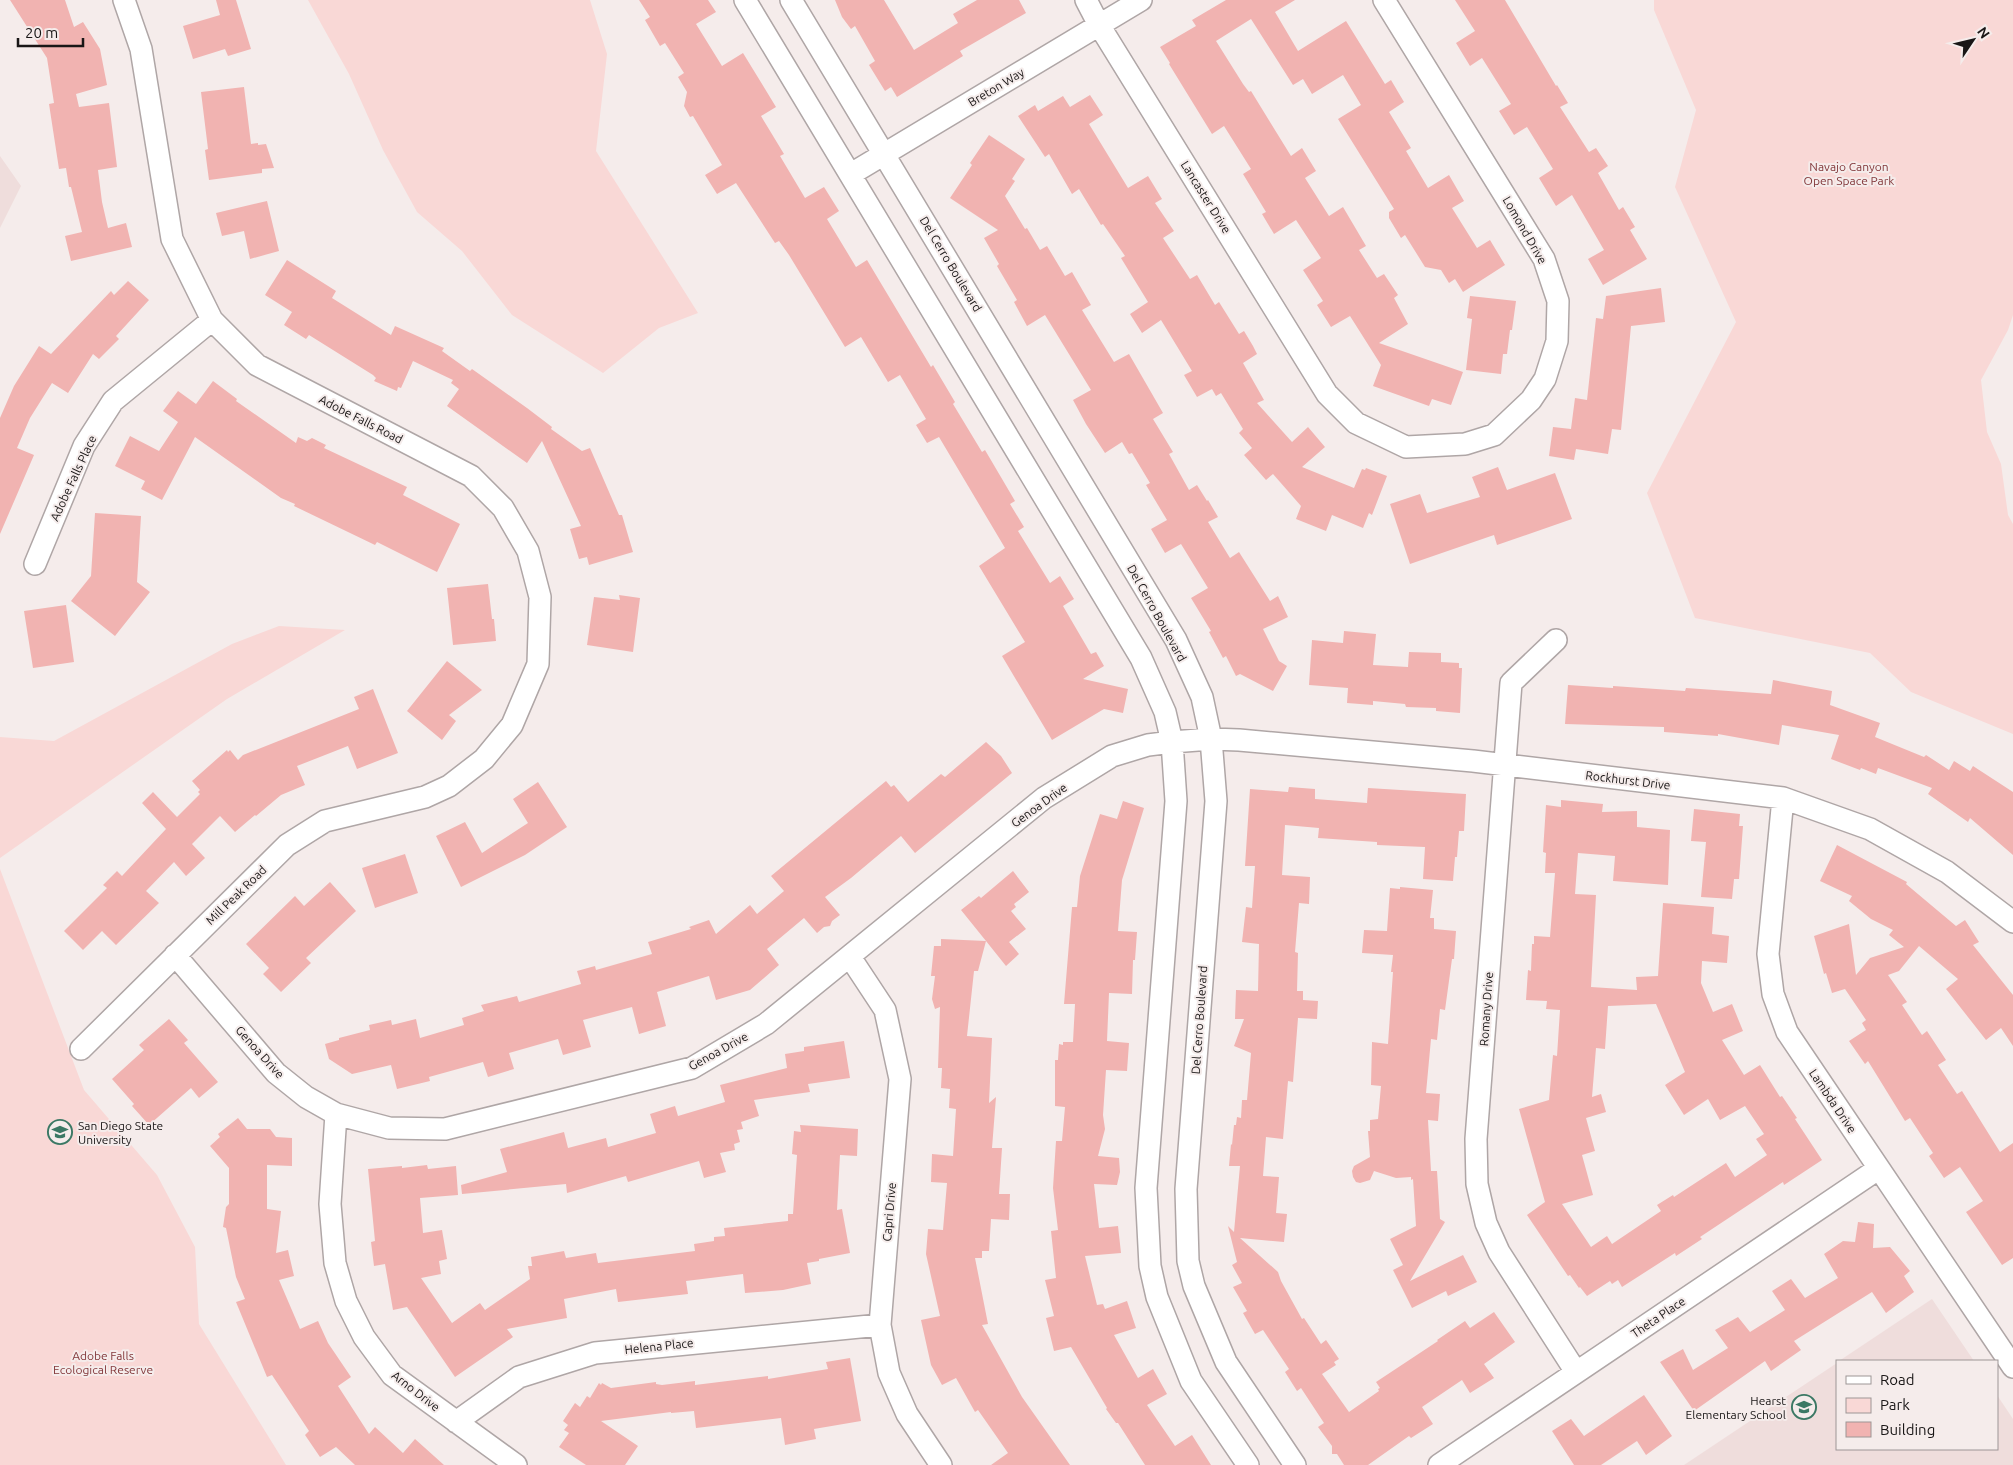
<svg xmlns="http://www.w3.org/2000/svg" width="2013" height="1465" viewBox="0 0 2013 1465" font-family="Ubuntu,sans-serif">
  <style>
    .built { fill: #efdddc }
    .green { fill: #f9d8d6 }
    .building { fill: #f1b3b1; fill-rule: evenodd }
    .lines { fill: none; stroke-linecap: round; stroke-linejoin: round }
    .minor-casing { stroke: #afa6a6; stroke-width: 24 }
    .minor { stroke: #fff; stroke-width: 21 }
    .labels { text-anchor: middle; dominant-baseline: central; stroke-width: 4; stroke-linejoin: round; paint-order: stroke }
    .street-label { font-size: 12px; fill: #191616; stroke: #f5eceb }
    .park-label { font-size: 12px; fill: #82373a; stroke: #f5eceb }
    .poi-label { font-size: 12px; fill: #191616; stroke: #f5eceb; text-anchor: start }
  </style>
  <rect width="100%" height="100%" fill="#f5eceb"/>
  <path class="built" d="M0,156L21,186L0,228Z
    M1932,1299L1974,1361H1839Z
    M1837,1363V1449H1997V1395L2013,1419V1465H1684Z"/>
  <path class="green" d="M308,0H590L607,54L596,151L698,313L659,328L603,373L512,315L462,251L417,212L383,150L349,74Z
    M1654,0H2013V315L2008,330L1981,380L1987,432L2001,464L2008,515L2013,524V734L1911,692L1870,653L1695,618L1647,493L1736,322L1675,187L1696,110L1654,10Z
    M279,626L345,630L227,699L0,858V737L54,741L232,644Z
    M0,869L84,1090L157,1175L195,1247L199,1324L286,1465H0Z"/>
  <path class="building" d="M10,0H65L74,27L83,22L100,49L107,85L76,94L79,107L109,103L117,167L98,170L102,202L108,228L126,223L132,247L71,261L65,236L82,232L71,187H69L66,168L59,169L49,104L54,103L47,58Z
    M216,0H236L251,49L228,56L225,49L193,59L183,26L220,15Z
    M639,0H708L716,12L696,24L722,66L743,53L776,107L761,116L784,154L780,156L805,198L824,187L839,211L827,219L856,267L867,260L931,367L933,365L955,402L953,404L982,452L985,450L1015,501L1010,504L1024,527L1018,531L1050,583L1060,576L1074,599L1063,606L1091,654L1096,652L1104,666L1083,679L1128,689L1123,713L1104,709L1052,740L1002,656L1025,642L979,566L1005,548L939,437L927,443L916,425L926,419L900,375L888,382L861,337L845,347L789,255L779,241L775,243L736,183L717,194L705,175L722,165L693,116L690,117L684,106L687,92L678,77L684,73L665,43L660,46L645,20L650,17Z
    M835,0H884L914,50L958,23L953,14L977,0H1019L1026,13L960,51L963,56L897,97L891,87L885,91L869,65L875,61L855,26L851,29L842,17Z
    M1226,0H1295L1275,12L1298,51L1346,21L1385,84L1391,80L1404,102L1389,112L1411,148L1406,151L1428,188L1449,175L1464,201L1452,208L1477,248L1490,240L1505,265L1463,292L1455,279L1449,283L1441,270L1425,267L1405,235L1401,238L1389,218V212L1394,209L1338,119L1361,105L1343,75L1312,94L1303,79L1293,85L1251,19L1216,41L1243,84L1249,92L1251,91L1291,156L1302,148L1316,171L1305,178L1329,216L1343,207L1366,246L1359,250L1377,278L1384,274L1398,295L1394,298L1408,324L1379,343L1463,372L1451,405L1432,399L1429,406L1373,386L1381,365L1350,316L1331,327L1317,305L1323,301L1303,270L1321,258L1296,220L1274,234L1262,214L1266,212L1243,174L1251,169L1224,126L1212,134L1169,64L1170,63L1160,47L1196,26L1192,20Z
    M1455,0H1505L1556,86L1557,85L1568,103L1560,107L1589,152L1596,148L1608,166L1598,173L1619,210L1623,207L1635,227L1630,230L1647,259L1603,285L1588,259L1604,250L1572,195L1556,206L1539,178L1553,169L1527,127L1514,135L1499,111L1511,104L1482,58L1470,66L1456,43L1475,31Z
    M244,87L251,144L258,143V145L266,144L274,168L262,169V173L209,180L205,150L208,149L201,92Z
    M1090,95L1103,115L1089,124L1128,188L1148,176L1162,199L1155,203L1174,231L1163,238L1190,279L1197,275L1215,305L1219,302L1239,334L1244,331L1253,346L1257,354L1243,363L1264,400L1257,403L1292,442L1308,427L1325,447L1302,467L1354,488L1362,469L1365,470L1366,468L1387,476L1372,515L1369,513L1363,528L1332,515L1326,531L1296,519L1301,506L1273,474L1266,480L1244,455L1252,448L1239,433L1243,429L1221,393L1216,396L1212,389L1197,397L1184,375L1192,371L1161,320L1142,333L1130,314L1148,302L1121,258L1125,256L1103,224L1101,225L1079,189L1072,194L1049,154L1045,157L1018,116L1035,105L1038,111L1063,96L1070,107Z
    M989,135L1025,159L1012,179L1015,181L1005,196L1025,229L1027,228L1040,250L1047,246L1065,276L1072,272L1091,305L1082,310L1114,362L1129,354L1163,413L1153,419L1173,452L1169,454L1189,490L1197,485L1207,501L1208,500L1218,517L1208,522L1230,558L1239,552L1270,601L1278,596L1288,617L1263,629L1279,661L1287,666L1273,691L1240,674L1236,676L1226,656L1223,658L1209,632L1211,631L1191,598L1208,588L1181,544L1165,553L1151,529L1167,520L1146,485L1150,483L1132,453L1129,454L1122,442L1105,453L1086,424L1073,400L1091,390L1045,315L1027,326L1014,302L1017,300L997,266L999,264L984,238L998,230L950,198L972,165L970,163Z
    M267,201L279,251L250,259L244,231L222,236L216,213Z
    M287,260L336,291L332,298L391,335L395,326L444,348L442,351L470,371L472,369L527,408L552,427L551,429L582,451L590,448L619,515H622L633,552L589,565L587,557L579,559L570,529L581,526L542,441L527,463L447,406L459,389L451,383L453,380L413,361L401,388L398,387L397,391L374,381L376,378L373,375L309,335L306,339L284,325L292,312L265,295Z
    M128,281L149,300L116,336L119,339L99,359L93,354L68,393L52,383L30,418L17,448L34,455L0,534V418L14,386L39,346L51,354L111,291L114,295Z
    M1661,288L1665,322L1631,326L1621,430L1612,429L1608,454L1576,449L1574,460L1549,456L1553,427L1571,429L1575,398L1587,400L1596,318L1603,319L1606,296Z
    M1470,296L1516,301L1512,330H1510L1507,354H1503L1501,374L1466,370L1472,319L1467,318Z
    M213,381L237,399L236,401L296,443L298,437L307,441L312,438L326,445L324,448L407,487L403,495L460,524L437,572L377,542L375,545L294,506L295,504L281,498L195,437L162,500L141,489L145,481L115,466L130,436L159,451L178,422L163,411L178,391L196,404Z
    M1498,467L1507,490L1555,473L1572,519L1497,545L1494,535L1410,564L1390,504L1420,494L1427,513L1480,497L1472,477Z
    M95,513L141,516L137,582L150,592L115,636L71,601L91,576Z
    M488,584L492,619H494L496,641L453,645L447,588Z
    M619,595L640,598L633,652L587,645L594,597L620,600Z
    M66,605L74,662L33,668L24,611Z
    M1344,631L1376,634L1373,665L1408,667L1409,652L1441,653V662L1459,663V668H1462L1460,713L1436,711V708L1406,707L1405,704L1373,701V705L1347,703L1348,688L1309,685L1312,640L1343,643Z
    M447,661L482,690L449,715L456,721L442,740L407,711Z
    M1773,680L1832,691L1830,705L1880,723L1875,737L1924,757L1926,755L1949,770L1954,761L1970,771L1973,766L2013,792V855L1970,818L1968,822L1928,794L1932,788L1878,768L1876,774L1861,768L1860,770L1831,759L1839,735L1782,725L1779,745L1718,734V736L1664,732V727L1565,724L1568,685L1613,688V686L1685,691L1686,688L1771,694Z
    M373,689L398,753L357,769L348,746L297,766L305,785L281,795L256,816L255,815L235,832L220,816L192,844L205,858L186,876L174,862L146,891L159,903L116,945L102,931L83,950L64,931L107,888L103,885L117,871L122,876L166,829L142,803L153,792L177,817L200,794L198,792L200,790L192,781L227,750L228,752L230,750L238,760L243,755L359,709L354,697Z
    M986,742L1001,756L1012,773L915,853L901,836L851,878L825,897L840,915L832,921L830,926L824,927L817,933L804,918L767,949L779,965L750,990L716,1000L709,976L657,992L666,1026L639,1034L632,1007L583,1020L591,1047L563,1055L558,1039L509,1053L514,1069L488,1077L483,1062L429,1077L430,1081L397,1089L391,1065L352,1074L329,1059L325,1044L339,1040V1038L370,1030L369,1025L391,1020L392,1025L416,1019L420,1038L464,1025L462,1018L484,1011L481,1005L517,996L519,1002L581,984L577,971L595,966L596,970L652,954L648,942L691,929L689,927L709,920L716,934L750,905L757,914L784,891L771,876L886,781L891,787L894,785L908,802L941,774L945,777Z
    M538,782L567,827L525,855L461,887L436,836L465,822L482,853L528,823L513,799Z
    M1289,787L1315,789V799L1367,803L1368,788L1466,794L1464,831H1459L1457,857H1455L1453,881L1423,879L1425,847L1377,845V842L1318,838L1319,828L1285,825L1282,875L1310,877L1309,904L1299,903L1295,952L1298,953L1297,991H1303V1000L1318,1001L1317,1019L1298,1018L1293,1082L1288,1081L1283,1139L1266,1137L1263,1176L1279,1177L1276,1213L1287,1214L1284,1242L1240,1238L1278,1272L1281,1281L1302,1319L1304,1318L1321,1344L1326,1340L1339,1359L1334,1362L1336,1365L1322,1374L1349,1412L1379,1391L1378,1389L1380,1388L1376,1382L1438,1341L1437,1340L1465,1321L1470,1328L1494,1312L1515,1342L1484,1364L1494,1378L1470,1393L1462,1380L1422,1407L1433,1424L1411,1438L1409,1436L1368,1465H1344L1337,1454H1332V1446L1318,1427L1324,1423L1301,1388L1297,1391L1285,1372L1289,1369L1263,1330L1255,1334L1243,1313L1247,1311L1233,1287L1242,1283L1232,1265L1237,1262L1228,1226L1234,1232L1240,1166H1229L1231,1144L1232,1145L1234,1125H1236L1237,1117L1241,1118L1242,1100H1247L1251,1053L1234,1046L1244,1019H1235L1236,990L1258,991L1259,944L1242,942L1246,907L1252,908L1255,866H1245L1250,789L1288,792Z
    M1561,800L1603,804L1602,812L1637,811V827L1670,830L1668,885L1613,881L1615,856L1578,853L1575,894L1596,895L1591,987L1637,990L1636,977L1658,976L1663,903L1714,907L1712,934L1729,936L1727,963L1702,961L1701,983L1713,1012L1732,1004L1743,1031L1722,1040L1744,1075L1760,1065L1780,1097L1782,1096L1797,1118L1795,1119L1822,1160L1784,1185L1783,1182L1700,1237L1702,1239L1676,1256L1675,1253L1622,1287L1618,1280L1612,1284L1610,1281L1587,1296L1580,1287L1579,1288L1570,1275L1568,1276L1527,1215L1545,1202L1519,1109L1549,1100L1553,1055L1557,1056L1560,1010L1546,1009L1547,1001L1526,1000L1528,970L1531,971L1532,944H1534V936L1550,937L1555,873H1545L1546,853L1543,852L1546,805L1561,807ZM1656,1004L1685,1072L1665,1085L1684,1115L1708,1099L1720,1120L1745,1106L1764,1134L1756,1139L1767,1155L1735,1177L1726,1163L1674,1197L1673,1195L1657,1205L1661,1211L1612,1244L1607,1236L1591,1247L1562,1204L1593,1195L1582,1155L1595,1151L1586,1118L1606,1112L1601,1094L1592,1097L1596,1048L1605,1049L1608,1006Z
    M1123,801L1144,808L1122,880L1118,931L1137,932L1135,960H1133L1132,994L1109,993L1107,1041L1129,1043L1127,1071L1106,1070L1103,1115L1105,1129L1098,1156L1119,1158L1120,1172L1117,1185L1094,1184L1099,1228L1118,1226L1121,1253L1085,1256L1097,1305L1103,1304L1105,1309L1127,1301L1136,1328L1114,1335L1138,1378L1153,1369L1167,1394L1147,1405L1175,1446L1192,1435L1211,1465H1145L1118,1423H1116L1106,1409L1107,1408L1071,1347L1054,1351L1046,1318L1054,1316L1045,1280L1056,1278L1051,1231L1058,1230L1053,1188L1056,1141H1062L1065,1107L1055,1106V1060H1058L1059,1044L1063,1045V1042H1073L1075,1004H1064L1072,907H1077L1080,876L1100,814L1117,819Z
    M1694,809L1740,814L1739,826H1743L1739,879H1734L1732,899L1701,897L1706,842L1691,841Z
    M1837,845L1907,882L1906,884L1956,926L1965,920L1979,942L1973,945L2013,995V1046L2001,1028L1986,1040L1946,989L1958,979L1919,946L1899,971L1888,975L1907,1002L1902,1005L1922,1035L1927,1031L1946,1060L1938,1065L1957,1094L1962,1091L2000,1152L2013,1143V1258L2002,1265L1966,1212L1983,1201L1960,1167L1944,1178L1929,1156L1933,1153L1910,1118L1905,1121L1868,1061L1865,1064L1849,1041L1866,1030L1862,1023L1866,1020L1845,989L1832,993L1826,973L1824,974L1814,936L1849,924L1856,975L1870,958L1904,947L1889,935L1893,930L1871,919L1849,901L1852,896L1820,881Z
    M405,854L418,893L375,908L362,868Z
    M1013,871L1029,892L1014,904L1016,907L1011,911L1026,929L1009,942L1019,954L1006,966L986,941L978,971H974L967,1036L992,1038L989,1103L996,1097L992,1148H1002L999,1194H1010L1009,1220L991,1219L989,1251H982V1258H975L988,1324L982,1325L1022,1397L1070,1465H991L1008,1453L978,1410L975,1412L956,1378L942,1385L931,1365L921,1320L940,1316L926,1254L928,1229L943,1230L947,1183L931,1182L932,1154L953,1156L956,1109L949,1108L950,1089L941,1088L942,1068H938L940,1007L935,1009L932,999L935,976H931L934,946H941V939L986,941L961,910L979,896L981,898Z
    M330,882L356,911L306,958L311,963L281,992L263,974L269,968L246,944L295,896L304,906Z
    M1400,887L1433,890L1430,918H1434V929L1456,931L1454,959H1452L1445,1010L1440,1009L1437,1040L1431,1039L1426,1093L1440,1094L1438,1121L1428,1120L1431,1171H1437L1440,1219L1445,1222L1410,1281L1463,1255L1477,1282L1448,1296L1446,1291L1412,1308L1393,1270L1403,1265L1390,1239L1416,1226L1413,1179L1411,1180V1177L1396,1178L1374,1171L1370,1180L1360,1183L1356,1182L1353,1177L1352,1171L1354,1166L1370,1157L1368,1131H1370V1120L1378,1119L1381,1086L1371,1085L1372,1042L1388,1044L1393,972H1391L1393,955L1362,953L1364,930L1387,931L1390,888L1400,889Z
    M169,1019L188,1040L184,1043L218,1082L199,1098L191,1088L149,1125L132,1106L134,1104L112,1079L144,1050L139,1045Z
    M844,1041L850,1078L808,1084L810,1092L754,1100L759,1116L741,1122L743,1129L737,1130L740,1142L734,1144L735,1150L720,1153L726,1172L704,1178L699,1161L628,1182L626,1176L567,1193L566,1184L462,1194L461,1185L507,1172L500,1149L564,1132L568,1148L606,1138L608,1147L656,1133L650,1114L675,1106L678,1116L725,1102L720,1085L787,1068L785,1054L804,1051V1047Z
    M238,1118L247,1129H270L276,1137L292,1138V1166L267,1165V1209L281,1211L276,1253L288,1250L294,1276L279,1280L300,1329L318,1321L328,1343L351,1377L338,1386L369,1434L375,1427L403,1453L415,1439L444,1465H355L336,1447L320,1457L305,1435L309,1431L272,1375L267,1377L236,1302L245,1299L236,1277L226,1228L223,1227L226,1207L229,1204V1168L210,1146L220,1137L218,1134Z
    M800,1125L858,1129L857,1156L840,1155L837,1210L842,1209L850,1253L819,1259V1261L807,1263L811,1284L783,1290L745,1293L743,1274L686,1281L688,1294L618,1302L616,1289L564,1299L567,1318L507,1329L513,1337L455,1377L407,1307L393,1310L385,1264L374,1266L371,1242L375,1241L368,1169L402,1166V1168L427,1165L428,1169L456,1166L458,1195L420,1198L423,1233L442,1230L447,1259L439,1261L441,1274L421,1278L452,1323L480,1303L485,1310L530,1279L528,1266H532L531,1257L564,1251L566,1258L596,1253L598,1263L695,1251L694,1244L714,1241V1237L725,1236L724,1228L788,1221V1214H793L797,1155L792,1154L794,1131L801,1132Z
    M1858,1222L1874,1224L1873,1248L1890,1247L1910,1271L1904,1276L1914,1292L1886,1313L1872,1292L1794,1341L1801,1350L1771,1371L1765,1361L1694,1411L1660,1362L1683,1349L1693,1370L1728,1348L1715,1330L1738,1317L1750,1332L1785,1310L1772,1291L1791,1279L1805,1298L1838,1278L1824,1254L1843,1241L1855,1242Z
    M850,1358L861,1421L814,1429L816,1439L785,1445L781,1418L696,1428L694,1411L671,1413V1412L601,1421L638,1446L625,1465H586L559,1447L569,1433L564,1430L568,1425L563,1421L575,1403L580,1407L587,1396L590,1398L599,1383L601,1385L602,1383L611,1388L656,1382V1384L662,1385L695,1381V1385L768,1376V1379L828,1369L826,1362Z
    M1644,1395L1672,1436L1646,1455L1637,1441L1601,1465H1574L1552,1431L1571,1419L1584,1436Z"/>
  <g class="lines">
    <defs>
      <path id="minor" d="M745,0L1141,658L1165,712L1172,742L1176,801L1146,1188L1150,1266L1157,1297L1191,1381L1248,1465
        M791,0L1176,640L1202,697L1211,739L1216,801L1186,1189L1188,1261L1194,1286L1226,1362L1295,1465
        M1086,0L1099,25L1327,394L1356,423L1406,447L1465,444L1494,435L1531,400L1545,379L1557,341L1558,301L1544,259L1384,0
        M851,174L1141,0
        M35,564L84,446L113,401L212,320
        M1556,640L1511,683L1476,1139L1477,1184L1486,1223L1499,1252L1576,1372
        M1783,798L1768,954L1773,994L1787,1032L2013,1367
        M175,955L276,1073L306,1097L336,1114L389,1128L445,1129L692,1068L766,1024L1044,798L1112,756L1148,745L1172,742L1211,739L1239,740L1473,761L1783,798L1870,829L1947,872L2013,922
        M850,957L885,1010L900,1079L880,1325L889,1373L907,1414L941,1465
        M81,1049L287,845L325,821L425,797L449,786L484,759L512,725L538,664L540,597L528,551L503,508L471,476L257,365L212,320L172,239L141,49L124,0
        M336,1114L330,1204L335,1263L346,1301L364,1337L392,1375L516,1465
        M456,1422L519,1377L595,1353L880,1325
        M1439,1465L1878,1169"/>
    </defs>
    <use href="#minor" class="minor-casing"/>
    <use href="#minor" class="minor"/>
  </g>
  <defs>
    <symbol id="university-ring" viewBox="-11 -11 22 22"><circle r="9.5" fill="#f5eceb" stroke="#3b7864" stroke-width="1.5"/><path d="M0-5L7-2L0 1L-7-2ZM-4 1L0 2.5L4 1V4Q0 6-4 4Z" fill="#3b7864"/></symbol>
    <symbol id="school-ring" viewBox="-11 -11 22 22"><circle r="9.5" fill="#f5eceb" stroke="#3b7864" stroke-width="1.5"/><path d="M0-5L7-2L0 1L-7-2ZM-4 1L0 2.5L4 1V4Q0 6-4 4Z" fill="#3b7864"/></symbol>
  </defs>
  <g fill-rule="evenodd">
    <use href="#university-ring" x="46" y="1118" width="28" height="28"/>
    <use href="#school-ring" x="1790" y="1393" width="28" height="28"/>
  </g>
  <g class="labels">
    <g class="street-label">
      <text transform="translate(996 87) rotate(-31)">Breton Way</text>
      <text transform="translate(1206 197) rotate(58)">Lancaster Drive</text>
      <text transform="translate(1525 230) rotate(60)">Lomond Drive</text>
      <text transform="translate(951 264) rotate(59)">Del Cerro Boulevard</text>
      <text transform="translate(361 419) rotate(27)">Adobe Falls Road</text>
      <text transform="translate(73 478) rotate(-65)">Adobe Falls Place</text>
      <text transform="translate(1157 613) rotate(61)">Del Cerro Boulevard</text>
      <text transform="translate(1628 780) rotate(7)">Rockhurst Drive</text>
      <text transform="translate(1039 805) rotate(-36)">Genoa Drive</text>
      <text transform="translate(236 895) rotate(-44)">Mill Peak Road</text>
      <text transform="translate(1486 1009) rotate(-86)">Romany Drive</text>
      <text transform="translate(1199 1020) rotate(-86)">Del Cerro Boulevard</text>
      <text transform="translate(718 1051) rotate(-29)">Genoa Drive</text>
      <text transform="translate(260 1052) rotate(48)">Genoa Drive</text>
      <text transform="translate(1833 1101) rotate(56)">Lambda Drive</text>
      <text transform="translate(889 1212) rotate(-85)">Capri Drive</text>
      <text transform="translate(1658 1317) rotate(-34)">Theta Place</text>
      <text transform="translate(659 1346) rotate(-6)">Helena Place</text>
      <text transform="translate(416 1391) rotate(38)">Arno Drive</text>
    </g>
    <g class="park-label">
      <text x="1849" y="166">Navajo Canyon<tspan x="1849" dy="14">Open Space Park</tspan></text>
      <text x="103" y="1355">Adobe Falls<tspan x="103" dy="14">Ecological Reserve</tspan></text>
    </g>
    <g class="poi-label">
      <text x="78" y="1125">San Diego State<tspan x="78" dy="14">University</tspan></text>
      <text x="1786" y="1400" text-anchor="end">Hearst<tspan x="1786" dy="14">Elementary School</tspan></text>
    </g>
  </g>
  <rect x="1836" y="1360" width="162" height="90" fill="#f5eceb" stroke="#9d9696"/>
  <rect x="1846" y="1376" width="25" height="8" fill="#ffffff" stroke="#9d9696"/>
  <text x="1880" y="1385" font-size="15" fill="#191616">Road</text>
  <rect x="1846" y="1398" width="25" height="15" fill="#f9d8d6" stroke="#9d9696"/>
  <text x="1880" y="1410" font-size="15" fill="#191616">Park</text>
  <rect x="1846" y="1422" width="25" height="15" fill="#f1b3b1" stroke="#9d9696"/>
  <text x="1880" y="1435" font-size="15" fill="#191616">Building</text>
  <g transform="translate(1973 40) rotate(55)" stroke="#f5eceb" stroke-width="4" paint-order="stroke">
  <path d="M0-4L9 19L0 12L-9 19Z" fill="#191616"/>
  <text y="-8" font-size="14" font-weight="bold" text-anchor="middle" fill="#191616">N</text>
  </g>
  <path d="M18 38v8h65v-8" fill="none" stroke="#191616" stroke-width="2.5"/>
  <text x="25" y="38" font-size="15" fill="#191616" stroke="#f5eceb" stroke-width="4" paint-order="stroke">20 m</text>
</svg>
